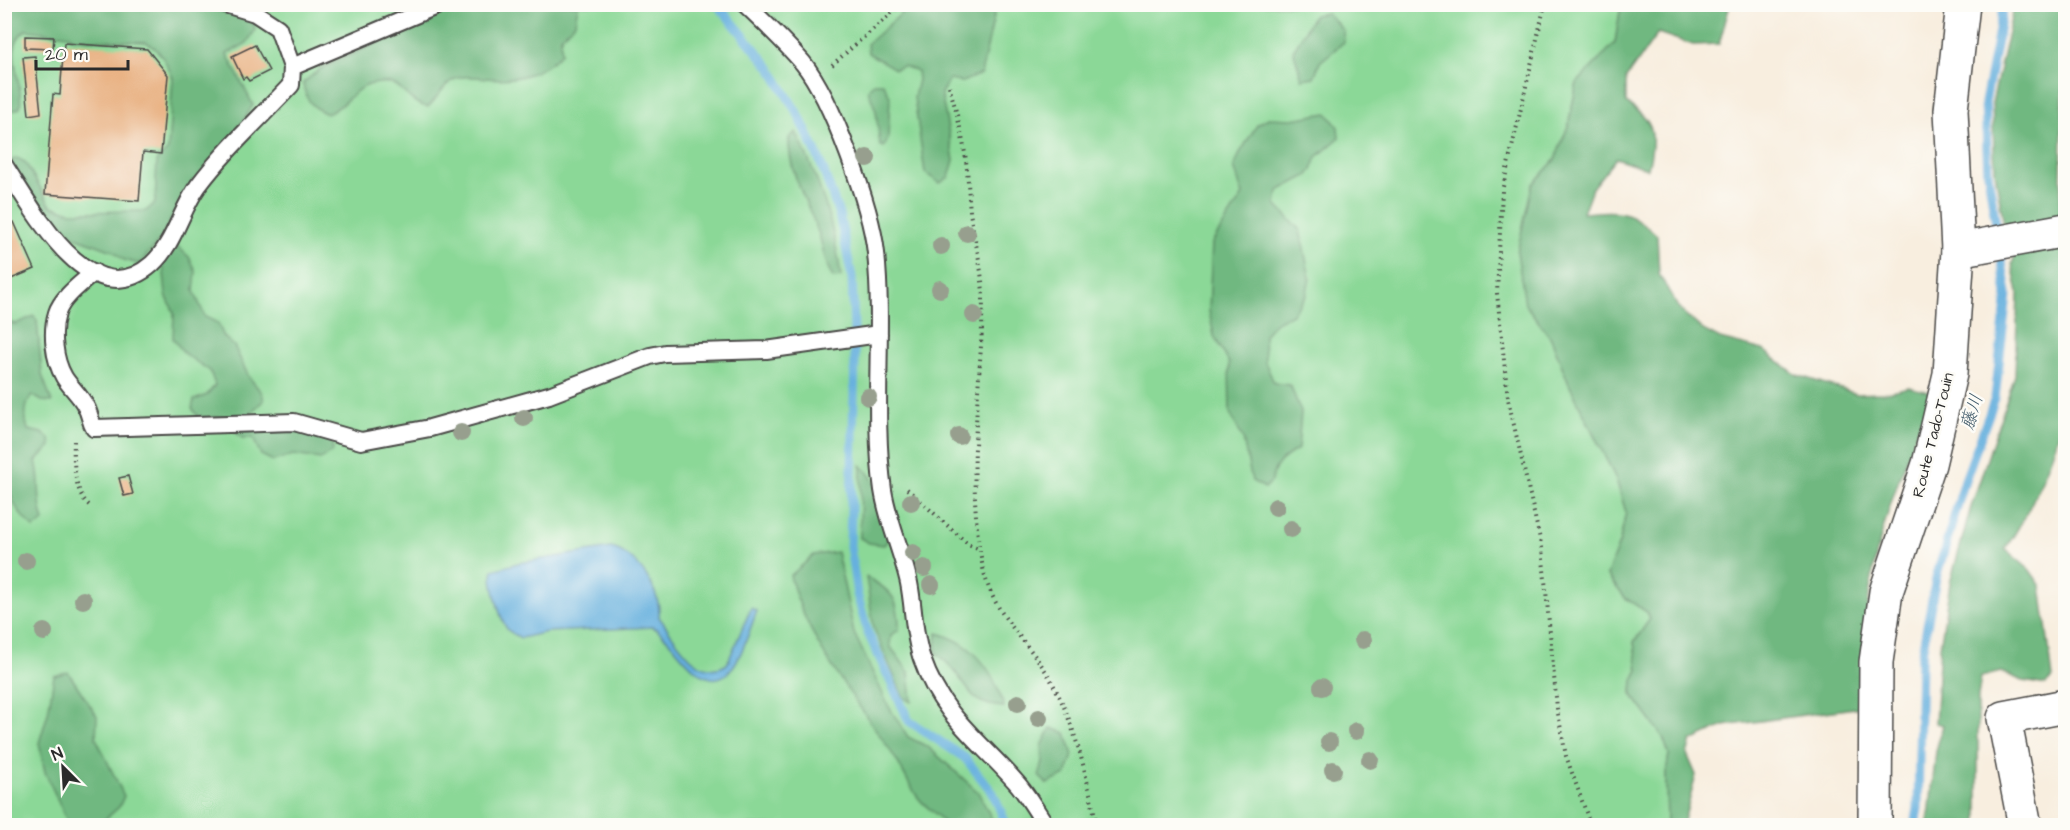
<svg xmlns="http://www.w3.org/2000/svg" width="2070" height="830" viewBox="0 0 2070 830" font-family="'Architects Daughter','Klee One',sans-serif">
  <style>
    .green { fill: #8bd897; stroke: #5b8261; stroke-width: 1.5 }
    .forest { fill: #70b880; stroke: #4e7256; stroke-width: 1.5 }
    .water { fill: #66b0de; stroke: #486e84; stroke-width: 1.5 }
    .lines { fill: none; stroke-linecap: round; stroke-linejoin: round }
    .stream { stroke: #66b0de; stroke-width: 9 }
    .building { fill: #e9b385 }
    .service-casing { stroke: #4a4846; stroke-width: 20 }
    .minor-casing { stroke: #4a4846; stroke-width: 36 }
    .secondary-casing { stroke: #4a4846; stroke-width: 36 }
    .path { stroke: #4a4846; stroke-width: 4; stroke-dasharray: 1.5 4.5; stroke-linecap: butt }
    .service { stroke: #fff; stroke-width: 16 }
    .minor { stroke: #fff; stroke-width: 33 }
    .secondary { stroke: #fff; stroke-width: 33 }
    .tree { fill: #979f8e }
    .labels { text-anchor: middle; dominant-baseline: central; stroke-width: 5; stroke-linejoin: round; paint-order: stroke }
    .street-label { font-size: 16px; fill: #2b2b2b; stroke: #fdfcf7 }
    .water-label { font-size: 18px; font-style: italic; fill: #405a6a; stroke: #fdfcf7 }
  </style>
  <rect width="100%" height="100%" fill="#fdfcf7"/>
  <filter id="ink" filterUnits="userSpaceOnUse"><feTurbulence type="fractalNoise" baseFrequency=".0167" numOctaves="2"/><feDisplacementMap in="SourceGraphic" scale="12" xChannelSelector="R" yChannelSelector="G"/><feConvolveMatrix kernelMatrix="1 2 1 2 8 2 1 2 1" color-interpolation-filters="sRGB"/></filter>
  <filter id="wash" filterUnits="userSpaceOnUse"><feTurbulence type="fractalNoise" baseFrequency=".008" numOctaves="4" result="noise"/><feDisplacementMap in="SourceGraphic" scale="24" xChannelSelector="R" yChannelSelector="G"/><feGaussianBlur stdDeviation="1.35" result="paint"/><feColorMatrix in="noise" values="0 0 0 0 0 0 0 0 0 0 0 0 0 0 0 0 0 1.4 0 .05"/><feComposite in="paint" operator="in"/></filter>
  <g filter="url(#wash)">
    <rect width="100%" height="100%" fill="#f8eedf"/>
    <path class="green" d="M5,5H1621L1615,43L1577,83L1568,126L1555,160L1532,185L1525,304L1551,338L1569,384L1616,479L1626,512L1620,541L1607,575L1625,598L1647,612L1650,619L1634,642L1638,670L1633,680L1632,695L1663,737L1669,754L1666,774L1667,825L5,826Z"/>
    <path class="forest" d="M461,4L578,5L575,23L561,37V53C540,76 514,81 485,78C477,77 464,76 457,78C444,83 438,98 428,107C411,104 407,92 393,84C388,82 384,83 379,83C352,85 349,105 327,114C311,106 306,101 303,83L320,69Z
      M4,5H198L253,20L255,30L247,43L227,54L253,105L238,130L176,210L161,239L139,264L124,260L113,251L73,236L49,220L11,170L12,160L17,158L25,162L51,206L72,212L146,211L155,203L157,160L168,150L173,78C167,64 160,49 146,42L75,39L68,35L26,30C1,46 25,84 20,108L9,112L4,108Z
      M911,5H951L958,14L971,5H994L995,12L981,74L962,82L949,80L941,93L954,160L949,177L940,183L925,173L914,97L918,80L917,71L903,66L895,69L868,53L867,44Z
      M1621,5H1730L1719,44L1693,45L1658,33L1626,78V103C1657,122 1655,136 1648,169L1616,158L1592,188L1583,213C1623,210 1626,209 1657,235L1659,274L1679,309L1703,330L1720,339L1763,350L1797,375L1857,394L1882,393L1909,387L1932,393C1912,445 1890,498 1877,552C1865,603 1863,655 1861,707L1724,726L1691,741L1687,754L1696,775L1683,825H1667L1666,774L1669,754L1663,737L1632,695L1633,680L1638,670L1634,642L1650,619L1647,612L1625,598L1607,575L1620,541L1626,512L1616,479L1569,384L1551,338L1525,304L1517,252L1532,185L1555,160L1568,126L1577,83L1615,43Z
      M2014,5H2065L2060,220L2005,231L1995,172L1992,103Z
      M1327,13L1343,30L1344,42L1320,62L1314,77L1302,79L1293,50C1302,38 1306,27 1314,15Z
      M874,83H883L890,97L888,139L884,147L880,145L876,111L868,90Z
      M1327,113L1338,127L1339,138L1317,157L1312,170L1307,176L1278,191L1276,205L1300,230L1310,278L1306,296L1292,314L1274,323L1264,335L1265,362L1274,383L1290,385L1301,412L1298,449C1284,457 1273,465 1272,481L1265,488L1252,481L1243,439L1230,413L1229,363L1214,336L1209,311L1212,243L1243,195L1234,167L1241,151L1257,125L1268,118L1292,119Z
      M796,132C819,179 835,225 841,277L833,278C825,264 824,253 820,238C810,204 788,176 789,138Z
      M4,180L10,216L5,219H4Z
      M2066,243C2065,295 2069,348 2065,400C2062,444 2030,513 2005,549L2029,569L2041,586L2053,678L2046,685L2023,681L2001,672L1981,677L1978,696V825L1928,826L1936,751L1943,725L1935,723L1940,647L1950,583L1971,507L2015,375L2018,293L2012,264L2015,255Z
      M177,246L189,257L196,272L194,291L205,317L218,323L224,337L234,346L249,377L262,393L264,400L247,416L199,418L192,408L194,400L207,395L215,385L210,371L185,354L173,339L174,313L166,295L163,262Z
      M34,316L37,321L42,375L52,402L42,401L32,395C24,406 24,417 28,430L42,433L50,439L51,446L36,461C42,482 36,500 44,521L34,528C18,515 7,496 8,473C9,457 12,457 4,441L5,322L16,324Z
      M292,428L331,439L333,451L321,459L293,455L273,461L261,455L253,438H242L235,431Z
      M861,465C881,483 883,514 889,539L884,545L869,543L860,538Z
      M837,552L854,633L889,707L908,737L928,747L978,792L995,825H945C938,813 925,808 917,796C909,786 904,772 897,761C858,700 809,648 790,576L814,555Z
      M866,577C893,591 899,599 899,630L891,635L890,646L909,672L912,702L903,697L874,629Z
      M937,633C975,643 994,671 1004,707C976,705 974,698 959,677C953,668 944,660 936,652Z
      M68,672L97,716L96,738L124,796L119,807L101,823L102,825H69L45,772L39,743L48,713L54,676Z
      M1051,728L1066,733L1073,755L1066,775L1047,784L1039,776L1043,763L1042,746Z"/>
    <path class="water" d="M611,548C636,553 662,591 659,617C675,637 697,683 727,664L751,608L757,611C743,646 730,710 685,660C675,649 665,634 653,627L547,632L521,638C517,636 511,633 508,630C501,622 489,580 493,570L518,563Z"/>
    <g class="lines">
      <path class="stream" d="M717,4L769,66L799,116L820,161L839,214L852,277L855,359L850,546L857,594L868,633L909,721L965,758L993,793L1007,826
        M1915,826L1918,808L1921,658L1936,578L1965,480L1995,398L2007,294L1988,174L1985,102L2004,4"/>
    </g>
    <g id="blocks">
      <path class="building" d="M25,36L54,37L53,49L25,48Z
        M64,43L147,49L168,75L161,154L143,152L139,201L45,194L53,94L60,95Z
        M255,45L269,71L249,81L246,77L243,79L232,56Z
        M35,56L41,113L29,115L23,57Z
        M14,222L35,269L11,279L4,264V227Z
        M128,476L133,494L124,496L119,478Z"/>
    </g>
  </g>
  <g filter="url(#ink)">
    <use href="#blocks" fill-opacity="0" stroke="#4a4846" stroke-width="1.5"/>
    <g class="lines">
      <defs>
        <path id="service" d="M225,4L255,13L278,28L292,67
          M745,4C765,23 785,42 803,63C832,99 871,207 876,253C884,332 872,412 883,490C888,522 902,551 909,583C914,608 913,633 922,659C942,716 977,738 1015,781C1027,794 1036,810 1046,826
          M4,165C32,207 89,319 152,264C174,244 181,210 198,186C225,150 260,118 291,85L292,67L441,4
          M94,272C82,283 62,297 57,313C51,332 54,360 64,377C70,387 81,396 86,407C90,414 90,421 94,428L294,422L361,441L430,428L549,395L650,356L665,353L766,350L879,334"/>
        <path id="minor" d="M1958,250L2066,230
          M2025,826L2004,718L2066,706"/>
        <path id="secondary" d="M1875,826L1876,662L1886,592L1929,464L1950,374L1958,250L1951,110L1963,4"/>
      </defs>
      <use href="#service" class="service-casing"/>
      <use href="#minor" class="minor-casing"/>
      <use href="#secondary" class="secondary-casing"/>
      <path class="path" d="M1545,4L1502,191L1497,293L1508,399L1542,548L1557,708L1566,756L1591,826
        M832,65L902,4
        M949,86C956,110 963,136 966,161C969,182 968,204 972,224C977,250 983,274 983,300C981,389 965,480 983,568C993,615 1024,636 1048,675C1075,721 1086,774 1097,826
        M74,441C73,461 74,492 89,505
        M907,489L968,544L980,549"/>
      <use href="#service" class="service"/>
      <use href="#minor" class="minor"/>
      <use href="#secondary" class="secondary"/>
    </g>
    <g class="tree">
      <circle cx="867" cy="158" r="9"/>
      <circle cx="967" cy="233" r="9"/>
      <circle cx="941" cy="246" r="9"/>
      <circle cx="940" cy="289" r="9"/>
      <circle cx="974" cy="315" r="9"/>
      <circle cx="868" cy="397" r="9"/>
      <circle cx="524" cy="418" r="9"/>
      <circle cx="461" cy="433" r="9"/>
      <circle cx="959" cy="436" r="9"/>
      <circle cx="911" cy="502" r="9"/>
      <circle cx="1276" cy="507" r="9"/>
      <circle cx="1291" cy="529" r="9"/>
      <circle cx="913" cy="553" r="9"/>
      <circle cx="26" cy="561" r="9"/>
      <circle cx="924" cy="568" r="9"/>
      <circle cx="931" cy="585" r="9"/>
      <circle cx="83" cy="600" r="9"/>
      <circle cx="44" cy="632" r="9"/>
      <circle cx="1363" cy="640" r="9"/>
      <circle cx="1322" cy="687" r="9"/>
      <circle cx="1018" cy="703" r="9"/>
      <circle cx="1039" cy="718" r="9"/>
      <circle cx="1356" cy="731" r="9"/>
      <circle cx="1329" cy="742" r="9"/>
      <circle cx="1370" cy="760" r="9"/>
      <circle cx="1333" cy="770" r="9"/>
    </g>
  </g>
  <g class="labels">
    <g class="street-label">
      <text transform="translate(1933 435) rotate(-76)">Route Tado-Touin</text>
    </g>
    <g class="water-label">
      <text transform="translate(1972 412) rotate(-73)">藤川</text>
    </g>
  </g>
  <rect width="2070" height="830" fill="none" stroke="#fdfcf7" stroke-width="24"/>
  <g transform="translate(63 767) rotate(336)" stroke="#fdfcf7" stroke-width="4.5" paint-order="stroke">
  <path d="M0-4.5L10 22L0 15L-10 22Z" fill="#2b2b2b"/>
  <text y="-9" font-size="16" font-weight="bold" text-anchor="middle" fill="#2b2b2b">N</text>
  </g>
  <path d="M36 60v9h92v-9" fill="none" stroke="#2b2b2b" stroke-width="3"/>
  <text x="45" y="60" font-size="18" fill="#2b2b2b" stroke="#fdfcf7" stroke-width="4.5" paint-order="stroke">20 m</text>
</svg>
